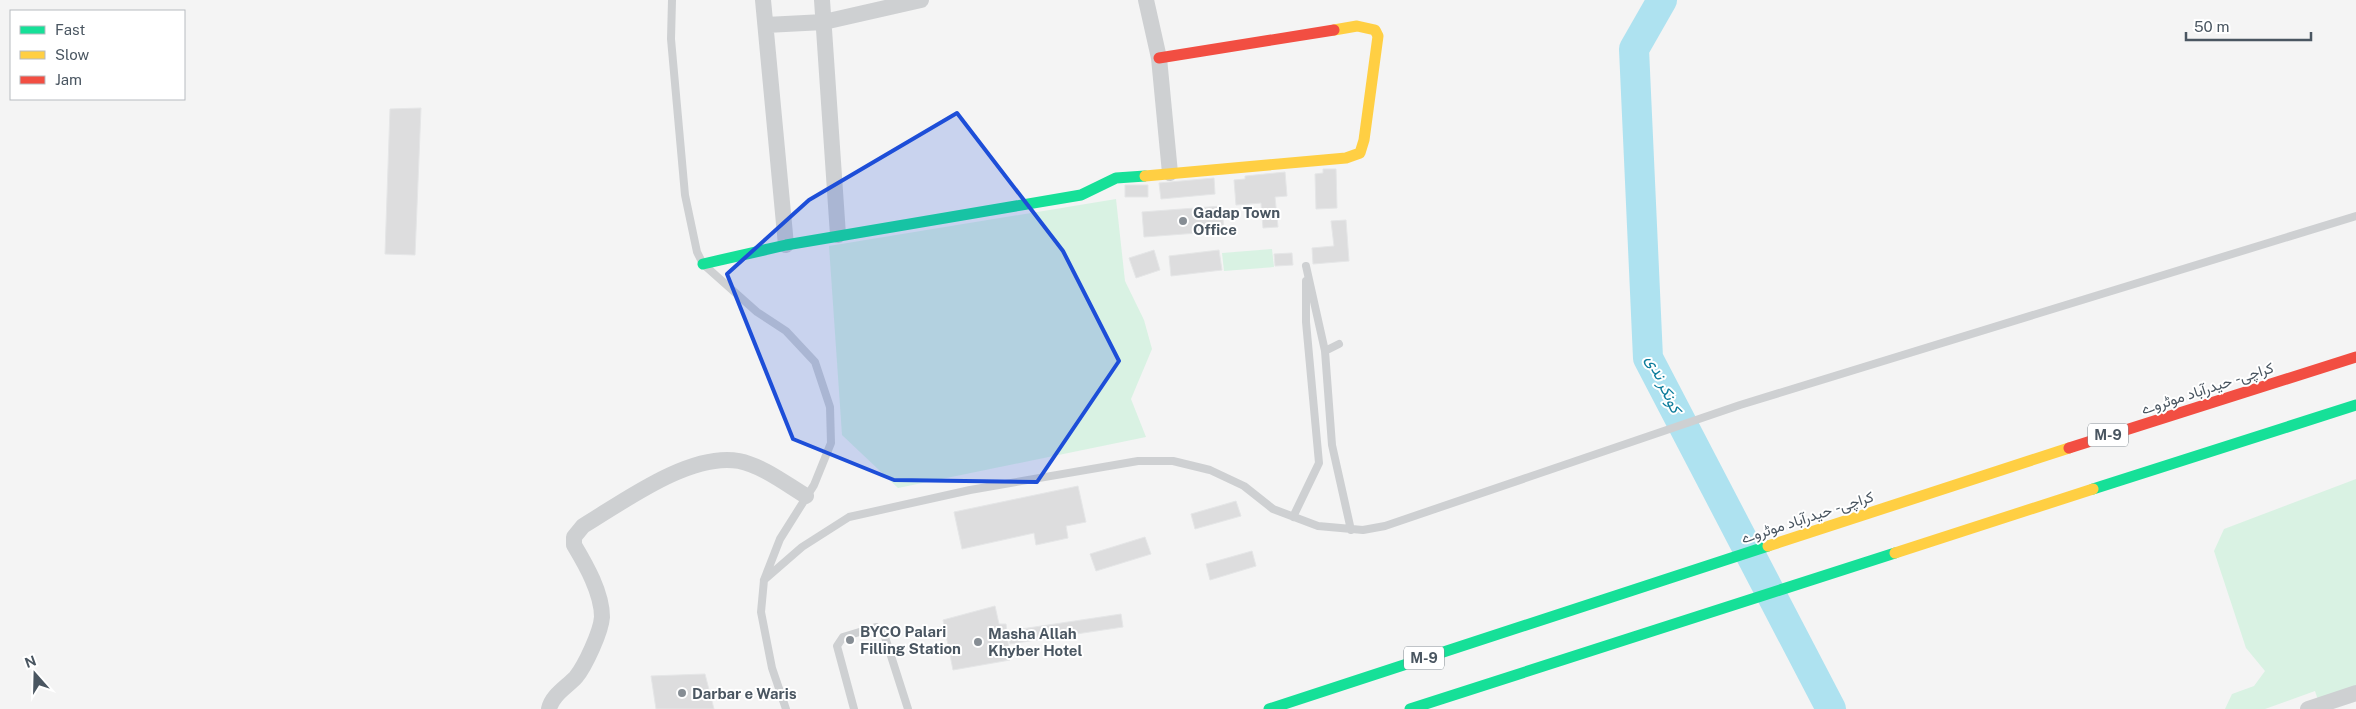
<svg xmlns="http://www.w3.org/2000/svg" width="2356" height="709" viewBox="0 0 2356 709" font-family="'Public Sans',Vazirmatn,sans-serif">
  <style>
    .green { fill: #d9f2e3 }
    .lines { fill: none; stroke-linecap: round; stroke-linejoin: round }
    .river { stroke: #aee2f0; stroke-width: 30 }
    .building { fill: #ddddde; stroke: #e5e6e7 }
    .lane { stroke: #ced0d2; stroke-width: 8 }
    .street { stroke: #ced0d2; stroke-width: 16 }
    .fast { stroke: #16e098; stroke-width: 11 }
    .slow { stroke: #ffcf43; stroke-width: 11 }
    .jam { stroke: #f24e42; stroke-width: 11 }
    .marked { fill: #1d4ed8; fill-opacity: 0.2; stroke: #1d4ed8; stroke-width: 4; stroke-linejoin: round }
    .poi-dot { fill: #868d94; stroke: #fff; stroke-width: 2 }
    .labels { text-anchor: middle; dominant-baseline: central; stroke-width: 4; stroke-linejoin: round; paint-order: stroke }
    .shield { fill: #fff; stroke: #808990; stroke-width: 1 }
    .shield-label { font-size: 14px; font-weight: bold; fill: #4a5661 }
    .poi-label { font-size: 15px; font-weight: bold; fill: #4a5661; stroke: #fff; text-anchor: start }
    .street-label { font-size: 15px; fill: #4a5661; stroke: #fff }
    .water-label { font-size: 16px; font-style: italic; fill: #0c7c9b; stroke: #fff }
  </style>
  <rect width="100%" height="100%" fill="#f4f4f4"/>
  <path class="green" d="M1116,199L1125,281L1144,320L1152,349L1131,399L1146,437L898,488L842,435L829,246Z
    M1272,249L1274,267L1224,271L1222,253Z
    M2356,479V687L2318,700L2315,691L2265,709H2225L2232,694L2254,686L2265,671L2246,648L2214,551L2224,529Z"/>
  <g class="lines">
    <path class="river" d="M1662,0L1634,49L1648,358L1831,709"/>
  </g>
  <path class="building" d="M421,108L415,255L385,254L390,109Z
    M1323,169H1336L1337,208L1316,209L1315,174L1323,173Z
    M1285,172L1287,196L1275,197L1278,227L1263,228L1261,203L1236,205L1234,180L1245,179V176Z
    M1214,178L1215,194L1161,199L1159,183Z
    M1125,185H1148V197H1125Z
    M1222,206L1224,231L1144,237L1142,212Z
    M1346,220L1349,261L1313,264L1312,248L1334,246L1331,221Z
    M1154,250L1160,270L1136,278L1129,258Z
    M1219,250L1222,270L1171,276L1169,256Z
    M1292,253L1293,265L1275,266L1274,254Z
    M1078,486L1086,522L1066,526L1068,538L1036,545L1034,533L962,549L954,512Z
    M1236,501L1241,516L1195,529L1191,514Z
    M1145,537L1151,554L1096,571L1090,554Z
    M1252,551L1256,566L1210,580L1206,564Z
    M995,606L999,624H1006L1010,660L953,670L943,620Z
    M1121,614L1123,627L1010,644L1008,631Z
    M705,674L714,709H656L651,676Z"/>
  <g class="lines">
    <path class="lane" d="M672,0L671,39L685,195L697,252L703,264L757,312L786,331L815,362L830,407L831,443L814,485L780,539L764,580L761,612L772,668L786,709
      M1306,266L1325,351L1332,445L1351,530
      M1325,351L1339,344
      M1293,517L1319,463L1306,322V281
      M764,580L802,547L849,517L970,490L1138,461H1173L1210,470L1244,486L1273,509L1318,526L1363,530L1385,526L1740,405L2356,216
      M854,709L837,646L843,637L876,627L884,634L908,709"/>
    <path class="street" d="M763,0L786,245
      M822,0L838,235
      M1146,0L1159,58L1170,173
      M766,25L824,22L921,0
      M549,709C552,695 567,687 576,677C585,666 601,632 602,617C602,593 586,565 574,545V537L583,526C623,502 690,452 739,461C763,466 786,484 806,496
      M2308,709L2356,693"/>
    <path class="fast" d="M703,264L786,245L1081,195L1116,178L1145,176
      M2093,489L2356,405
      M1269,709L1768,546
      M1410,709L1895,553"/>
    <path class="slow" d="M1145,176L1346,158L1360,153L1364,140L1378,36L1375,30L1357,26L1334,30
      M1768,546L2069,448
      M1895,553L2093,489"/>
    <path class="jam" d="M1159,58L1334,30
      M2069,448L2356,357"/>
  </g>
  <path class="marked" d="M957,113L1063,251L1119,361L1037,482L894,480L793,439L727,274L809,200Z"/>
  <g class="poi-dot">
    <circle cx="1183" cy="221" r="5"/>
    <circle cx="850" cy="640" r="5"/>
    <circle cx="978" cy="642" r="5"/>
    <circle cx="682" cy="693" r="5"/>
  </g>
  <g class="labels">
    <g class="shield">
      <rect x="2088" y="423.5" width="40" height="23" rx="4"/>
      <rect x="1404" y="646.5" width="40" height="23" rx="4"/>
    </g>
    <g class="shield-label">
      <text x="2108" y="435">M-9</text>
      <text x="1424" y="658">M-9</text>
    </g>
    <g class="poi-label">
      <text x="1193" y="212">Gadap Town<tspan x="1193" dy="17">Office</tspan></text>
      <text x="860" y="631">BYCO Palari<tspan x="860" dy="17">Filling Station</tspan></text>
      <text x="988" y="633">Masha Allah<tspan x="988" dy="17">Khyber Hotel</tspan></text>
      <text x="692" y="693">Darbar e Waris</text>
    </g>
    <g class="street-label">
      <text transform="translate(2207 388) rotate(-18)">کراچی - حیدرآباد موٹروے</text>
      <text transform="translate(1807 517) rotate(-18)">کراچی - حیدرآباد موٹروے</text>
    </g>
    <g class="water-label">
      <text transform="translate(1664 384) rotate(65)">کونکر ندی</text>
    </g>
  </g>
  <rect x="10" y="10" width="175" height="90" fill="#ffffff" stroke="#b7bbc0"/>
  <rect x="20" y="26" width="25" height="8" fill="#16e098" stroke="#b7bbc0"/>
  <text x="55" y="35" font-size="15" fill="#4a5661">Fast</text>
  <rect x="20" y="51" width="25" height="8" fill="#ffcf43" stroke="#b7bbc0"/>
  <text x="55" y="60" font-size="15" fill="#4a5661">Slow</text>
  <rect x="20" y="76" width="25" height="8" fill="#f24e42" stroke="#b7bbc0"/>
  <text x="55" y="85" font-size="15" fill="#4a5661">Jam</text>
  <g transform="translate(35 674) rotate(340)" stroke="#ffffff" stroke-width="4" paint-order="stroke">
  <path d="M0-4L9 19L0 12L-9 19Z" fill="#4a5661"/>
  <text y="-8" font-size="14" font-weight="bold" text-anchor="middle" fill="#4a5661">N</text>
  </g>
  <path d="M2186 32v8h125v-8" fill="none" stroke="#4a5661" stroke-width="2.5"/>
  <text x="2194" y="32" font-size="15" fill="#4a5661" stroke="#ffffff" stroke-width="4" paint-order="stroke">50 m</text>
</svg>
